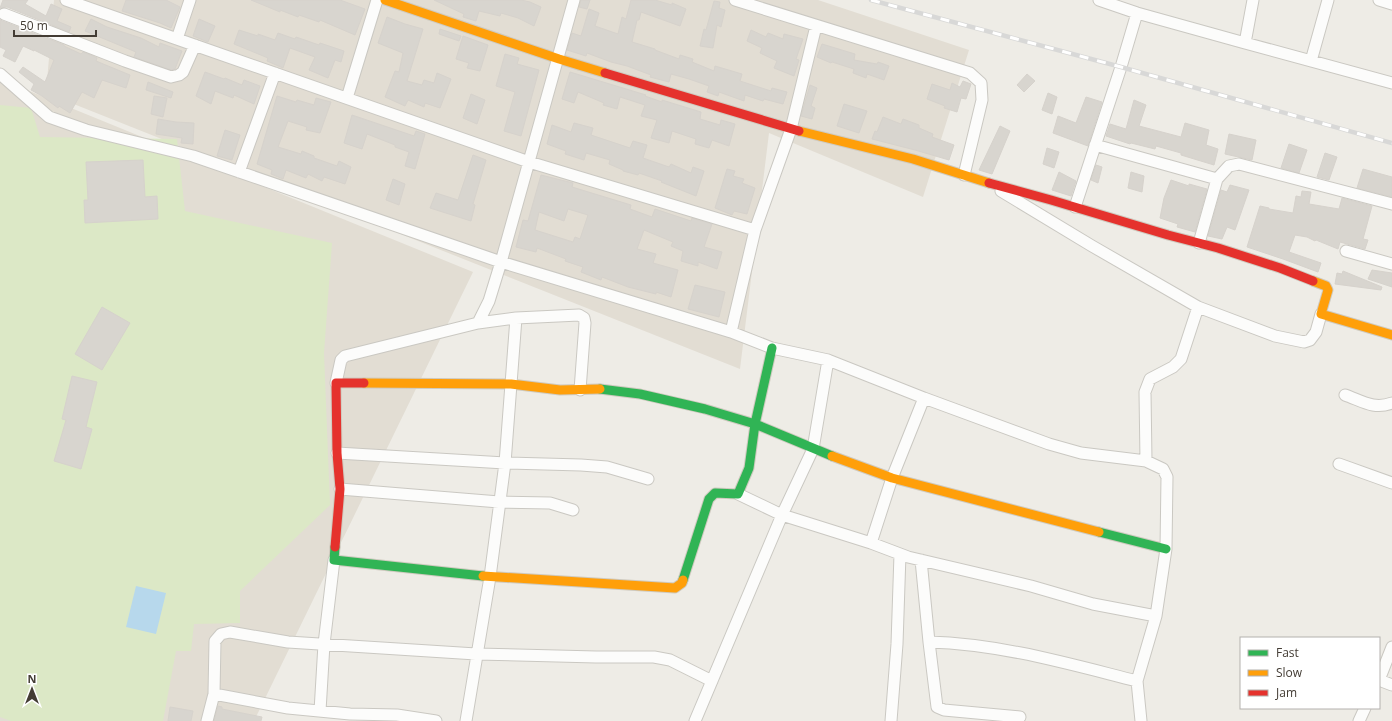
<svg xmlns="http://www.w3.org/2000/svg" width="1392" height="721" viewBox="0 0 1392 721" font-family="'Open Sans',sans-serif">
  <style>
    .residential { fill: #e2ddd3 }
    .green { fill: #dce8c6 }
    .water { fill: #b7d8ec }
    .building { fill: #d8d5cf; stroke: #d6d2cc; fill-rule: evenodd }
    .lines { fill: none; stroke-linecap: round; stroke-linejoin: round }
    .street-casing { stroke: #cac8c2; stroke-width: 13 }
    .fast-casing { stroke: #cfcabf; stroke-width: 11 }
    .slow-casing { stroke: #cfcabf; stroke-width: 11 }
    .jam-casing { stroke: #cfcabf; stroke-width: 11 }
    .street { stroke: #fcfcfb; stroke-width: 11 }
    .fast { stroke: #30b455; stroke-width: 9 }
    .slow { stroke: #ff9f0a; stroke-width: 9 }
    .jam { stroke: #e5322d; stroke-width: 9 }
    .rail-casing { stroke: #d8d8d7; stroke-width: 4.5 }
    .rail { stroke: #fff; stroke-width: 3; stroke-dasharray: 9; stroke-linecap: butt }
  </style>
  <rect width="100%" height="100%" fill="#eeece6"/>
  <path class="residential" d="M54,0H818L969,50L923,197L769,133L740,369L46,93Z
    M0,79L473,272L254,721H0Z"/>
  <path class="green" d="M0,105L31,108L40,137L177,139L185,211L332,243L324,353L330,505L240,591V623L194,624L191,651H176L163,721H11L0,717Z"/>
  <path class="water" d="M136,586L166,593L156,634L126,627Z"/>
  <path class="building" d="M3,0H28L25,4L46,16L51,4L62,9L57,21L71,27L69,32L7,7L0,8Z
    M126,0H166L180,7L171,28L160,23L122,11Z
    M251,0H340L365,9L355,35L320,20L319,22L299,15L298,17L280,10V12Z
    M434,0H521L530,2L541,7L534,26L518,18L501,13L500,16L479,11L476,21L463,17L464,14Z
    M581,0H590L587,9L579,7Z
    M631,0H655L672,5V3L686,9L680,26L641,12L639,20H637L632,42L655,49V50L679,59L680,55L693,59L692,62L714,71L715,66L742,74L740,81L771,91L772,88L787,92L783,104L764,99L763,101L745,95L744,101L719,92L718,96L707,92L709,86L689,79L671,74L669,82L650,77L651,75L627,66L611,62L587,53L586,56L567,50L572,33L581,36L589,9L599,13L595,26L618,34L622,17L626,19Z
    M714,1L720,2L719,8L725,10L721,27L717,25L713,48L700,46L704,29L706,30Z
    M387,17L405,24L423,29L407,81L422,85L424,80L434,83L437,73L451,79L440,108L425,103L424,107L408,100L405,106L385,97L395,71L399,72L403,53L378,43Z
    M91,19L107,27L141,38L159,47L160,43L182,51L175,69L171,70L134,57L136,52L85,31Z
    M199,19L215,26L208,42L193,36Z
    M0,20L64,45V46L81,54L83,52L93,56L97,58L96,61L130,75L126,88L102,80L94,98L82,92L70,113L59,106L58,108L42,96L31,90L34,84L19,72L23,67L45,82L54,60L34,50V51L23,46L15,62L3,56L6,50L0,47Z
    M440,29L461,36L459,41L439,34Z
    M239,30L258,36V34L275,40L278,33L295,39L296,37L319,45L320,43L344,51L341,62L335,60L328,78L309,70L315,57L290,48L283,68L267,61L268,58L234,44Z
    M751,30L766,37L768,33L783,39L784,34L803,39L796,59L799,60L794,76L774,68L777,61L760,53L762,48L747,41Z
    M463,36L488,45L480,71L467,68L469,63L456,59Z
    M822,44L855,54L854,60L877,64L878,62L889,66L884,80L867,74L866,78L853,73L854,69L832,62L831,63L817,57Z
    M505,54L519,58L517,64L539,70L521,136L504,131L515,92L496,86Z
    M205,72L224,79L225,78L242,85L244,80L260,86L254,104L234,95L233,98L215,91L211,104L196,96Z
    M570,72L646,95L645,96L662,102V100L701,112L700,119L720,125L721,120L735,124L729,146L712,140L709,148L695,144L696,139L672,131L669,143L651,138L657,120L641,116L645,105L620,97L617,109L603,105L604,103L578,92L574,103L562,99Z
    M1027,74L1035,81L1024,92L1017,85Z
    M963,81L971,84L966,99L961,98L957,112L944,108L945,106L927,99L932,84L950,90L952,83L960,87Z
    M148,82L173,92L171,98L146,90Z
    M810,85L817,88L811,106L815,108L812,119L801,116Z
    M1048,93L1057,97L1052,114L1042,110Z
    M471,94L485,100L477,124L463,118Z
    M154,96L167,98L163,117L151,114Z
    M277,96L296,102L297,100L314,105L316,98L331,102L320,133L306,130L307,127L288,121L278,147L301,154L302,151L314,156V158L337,166L339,161L351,167L345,184L324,177L322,181L308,174L306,178L286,170L283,179L271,174L272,170L257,164Z
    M1086,97L1102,102L1088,146L1053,133L1058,116L1076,123Z
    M1134,100L1146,105L1139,126L1181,137L1185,123L1209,130L1206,145L1218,149L1214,165L1181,155V153L1156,146L1155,149L1131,143L1130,144L1106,136L1110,124L1126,129Z
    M844,104L867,111L859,133L837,126Z
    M352,115L414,136L416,131L425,134L415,169L405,166L409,152L395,147V145L367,134L362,149L344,143Z
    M883,117L901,124L903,119L919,125V128L933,134L932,137L954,145L949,160L915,150L872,139L875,131L877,132Z
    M158,119L176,122L194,123L193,144L181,143L182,138L156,134Z
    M574,123L593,128L591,135L630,148L633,141L647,145L643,158L669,167L671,164L691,173L693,167L704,171L696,196L661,182L662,181L639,173L638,175L623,171V170L609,164L610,160L586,153L584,160L565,154L566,151L547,144L552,125L571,132Z
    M1000,126L1010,131L992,174L979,170Z
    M225,130L240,135L232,160L217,156Z
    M1229,134L1256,140L1252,160L1225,154Z
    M1289,144L1307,150L1299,173L1281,168Z
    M1047,148L1059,152L1054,168L1043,164Z
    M1325,153L1337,157L1329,180L1317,177Z
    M473,155L486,160L473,204L475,205L471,221L430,208L436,193L458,200Z
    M143,160L145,197L157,196L158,219L85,223L84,200H88L86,162Z
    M1096,165L1102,167L1098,183L1091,180Z
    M727,169L735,171L733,176L744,179L742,183L755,188L747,214L734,211L732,215L715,208Z
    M1363,169L1392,177V197L1357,188Z
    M1059,172L1076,181L1071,196L1052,190Z
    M1131,172L1144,176L1142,192L1128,188Z
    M541,175L573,183L572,187L631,205L630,209L652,217L655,209L691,221L692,218L712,224L704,247L722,252L717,269L698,262V266L681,261L683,251L671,246L673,242L644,230L637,249L656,254L653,263L678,270L671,297L656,292V294L628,287L602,277L601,280L581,272L583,267L565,261L566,259L537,248L536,252L516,247L523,220L528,221ZM568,209L588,215L580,239L575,237L573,242L535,230L539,212L564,221Z
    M393,179L405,184L399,205L386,200Z
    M1171,180L1189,186V184L1207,189L1195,232L1177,227L1178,224L1160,218L1164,198Z
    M1230,185L1249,190L1235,230L1227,227L1222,239L1208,236L1221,190L1227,192Z
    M1302,191L1311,192L1309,204L1339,209L1342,198L1372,206L1363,239L1368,240L1365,249L1340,242L1338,249L1316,240L1315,241L1307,237L1295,235L1289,252L1321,263L1318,272L1283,259L1247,247L1260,206L1269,208V209L1293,213L1296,196L1301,197Z
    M1372,270L1392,273V287L1368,279Z
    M1343,271L1382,287L1381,290L1335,284L1337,273L1342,274Z
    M695,285L725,292L719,317L688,309Z
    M102,307L130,323L102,370L75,354Z
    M72,376L97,382L86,427L92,429L81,469L54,461L66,420L62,419Z
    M218,706L222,707V709L262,717L261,721H214Z
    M170,707L193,711L191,721H168Z"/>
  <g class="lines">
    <defs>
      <path id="street" d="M66,0L177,39
        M190,0L177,39L529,162L755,230
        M735,0L970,73L981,83L982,100L964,175
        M1099,0L1137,13L1245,43L1253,0
        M1379,0L1392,4
        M4,14L125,61L171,77L179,75L183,72L195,45
        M1245,43L1392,83
        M1311,61L1328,0
        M0,74L49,117L86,130L193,156L501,262L731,332L772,348L828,360L924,398L1049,444L1081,453L1146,461L1163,469L1167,477L1166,549L1156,616L1137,681L1141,721
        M347,98L377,0
        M1095,145L1217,179
        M239,172L275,73
        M1001,191L1092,246L1198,307L1275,336L1304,342L1310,340L1316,332L1321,314
        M1075,207L1121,67L1137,13
        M1199,243L1217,179L1229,166L1239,164L1392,204
        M1346,251L1392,264
        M516,318L579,315L584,318L585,323L580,390
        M731,332L755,230L791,129L816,26
        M336,383L341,360L345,356L478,323
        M1345,395C1362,401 1374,410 1392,403
        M337,453L505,463L581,465L607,467L648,479
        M1146,461L1145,392L1150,379L1173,367L1181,359L1198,307
        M1339,464L1392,483
        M340,489L499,502L550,503L573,510
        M738,494L782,515L871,543L908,557L1031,586L1093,604L1156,616
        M871,543L892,478L924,398
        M921,560L929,642
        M1379,680L1392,647
        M1379,680L1392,685
        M320,711L324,644L334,560
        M1020,717L944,710L937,707L929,642C1001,644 1069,664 1137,681
        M207,721L214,694
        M436,721L397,715L350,714L288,708L214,694L215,641L221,634L230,632L288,642L476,654L596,657H654L670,660L712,681
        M466,721L490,577L505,463L516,318L478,323L489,301L501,262L574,0
        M695,721L782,515L813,449L828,360
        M891,721L897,644L900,554
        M1359,721L1365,708"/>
      <path id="fast" d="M600,389L640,394L705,409L755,424L832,456
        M1099,532L1166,549
        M335,547L334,560L483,576
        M683,580L709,499L715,493L738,494L749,468L755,424L772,348"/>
      <path id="slow" d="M385,0L559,59L605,73
        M799,131L913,159L989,183
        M1313,281L1326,286L1328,290L1321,314L1392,335
        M364,383L511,384L560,390L600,389
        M832,456L892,478L1099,532
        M483,576L675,588L682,583L683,580"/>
      <path id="jam" d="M605,73L799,131
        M989,183L1051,200L1168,235L1218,248L1280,268L1313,281
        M335,547L340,489L337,453L336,383H364"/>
    </defs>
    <use href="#street" class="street-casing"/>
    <use href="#fast" class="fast-casing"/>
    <use href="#slow" class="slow-casing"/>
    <use href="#jam" class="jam-casing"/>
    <use href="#street" class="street"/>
    <use href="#fast" class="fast"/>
    <use href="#slow" class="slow"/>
    <use href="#jam" class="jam"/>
    <defs>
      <path id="rail" d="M871,0L1121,67L1392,143"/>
    </defs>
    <use href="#rail" class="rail-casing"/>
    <use href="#rail" class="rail"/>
  </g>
  <rect x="1240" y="637" width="140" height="72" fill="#ffffff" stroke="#b4b1ae"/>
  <rect x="1248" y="650" width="20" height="6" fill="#30b455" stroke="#b4b1ae"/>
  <text x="1276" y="657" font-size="12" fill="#433c34">Fast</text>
  <rect x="1248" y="670" width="20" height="6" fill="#ff9f0a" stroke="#b4b1ae"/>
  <text x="1276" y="677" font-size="12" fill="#433c34">Slow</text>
  <rect x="1248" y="690" width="20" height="6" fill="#e5322d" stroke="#b4b1ae"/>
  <text x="1276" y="697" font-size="12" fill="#433c34">Jam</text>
  <g transform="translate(32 689)" stroke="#ffffff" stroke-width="3" paint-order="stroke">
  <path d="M0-3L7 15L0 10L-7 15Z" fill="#433c34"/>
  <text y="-6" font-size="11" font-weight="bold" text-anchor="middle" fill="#433c34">N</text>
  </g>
  <path d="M14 30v6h82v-6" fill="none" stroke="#433c34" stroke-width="2"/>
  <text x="20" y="30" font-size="12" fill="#433c34" stroke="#ffffff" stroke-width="3" paint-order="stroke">50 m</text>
</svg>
